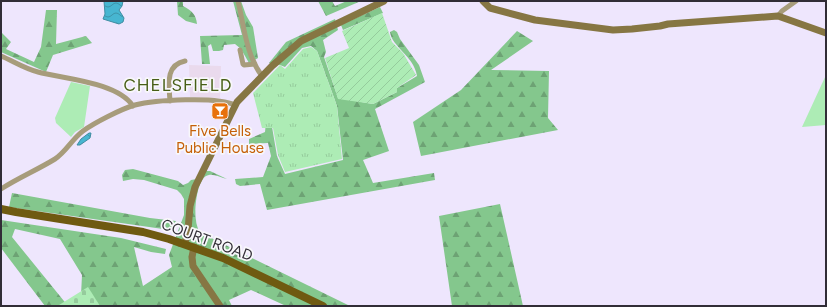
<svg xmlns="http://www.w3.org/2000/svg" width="827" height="307" viewBox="0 0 827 307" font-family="Figtree,sans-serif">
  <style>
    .education { fill: #eadaed }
    .grass { fill: #adecb5 }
    .forest { fill: url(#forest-firs) }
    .cemetery { fill: url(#cemetery-stones) }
    .park { fill: url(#park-tufts) }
    .garden { fill: url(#garden-furrows) }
    .water { fill: url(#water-waves); stroke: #408da2 }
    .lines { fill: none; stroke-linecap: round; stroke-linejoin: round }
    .street { stroke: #a79c7b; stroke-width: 5 }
    .secondary { stroke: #867643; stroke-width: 7 }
    .primary { stroke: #6f5a11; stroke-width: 8 }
    .labels { text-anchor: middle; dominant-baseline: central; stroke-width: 3.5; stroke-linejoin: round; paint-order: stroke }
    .food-label { font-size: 15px; fill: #c56008; stroke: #f8f7fb }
    .street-label { font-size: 15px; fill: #312d36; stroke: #f8f7fb }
    .quarter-label { font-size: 17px; letter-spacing: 1px; fill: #475e16; stroke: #f8f7fb }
  </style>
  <defs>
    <pattern id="forest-firs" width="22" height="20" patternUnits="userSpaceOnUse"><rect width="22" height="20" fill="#84c78d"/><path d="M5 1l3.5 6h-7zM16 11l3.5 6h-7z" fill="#6da274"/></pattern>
    <pattern id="cemetery-stones" width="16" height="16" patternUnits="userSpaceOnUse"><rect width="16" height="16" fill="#adecb5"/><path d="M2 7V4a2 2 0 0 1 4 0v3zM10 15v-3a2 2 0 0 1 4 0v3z" fill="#95cb9c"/></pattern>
    <pattern id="park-tufts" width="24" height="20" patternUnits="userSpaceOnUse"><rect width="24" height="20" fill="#adecb5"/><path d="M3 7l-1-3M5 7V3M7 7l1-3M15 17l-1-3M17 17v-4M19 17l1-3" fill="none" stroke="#95cb9c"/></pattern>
    <pattern id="garden-furrows" width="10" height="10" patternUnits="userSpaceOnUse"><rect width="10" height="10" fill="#adecb5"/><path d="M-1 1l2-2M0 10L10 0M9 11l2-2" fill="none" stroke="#95cb9c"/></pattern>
    <pattern id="water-waves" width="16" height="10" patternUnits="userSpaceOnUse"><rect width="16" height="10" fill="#47b6d1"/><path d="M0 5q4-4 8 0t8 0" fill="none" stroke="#3c94aa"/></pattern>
  </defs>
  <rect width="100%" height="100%" fill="#eee6fd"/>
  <path class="education" d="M189,65L221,66L220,98L190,97Z"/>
  <path class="grass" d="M826,75V125L802,127Z
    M71,82L90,86L84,127L75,132L71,137L56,123L55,118Z"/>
  <path class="forest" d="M177,1H183V6C192,11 196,14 197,24L186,21L178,15Z
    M233,1H241L246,15L253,27L258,58L249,63L241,49L235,44L224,45L223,50L219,51H213L211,44L208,46L210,64H202L200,36L242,35Z
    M318,1H332L335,6L347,1H361L326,16Z
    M380,7L383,13L343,30L341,25Z
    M46,10H57L56,44L86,36L92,43L53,55L46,72L1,52V36L2,33L11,42L6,49L34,62L41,47Z
    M335,19L338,30L323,40L326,52L324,57L338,98L373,104L397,92V88L417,76C414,56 392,47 390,32L394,30L397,32L400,39L419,65L425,82L375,109L389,151L363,160L373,183L434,173L435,180L267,210L260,184L240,186L236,184L235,179L263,177L271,156L268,143L249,144V139L265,132L266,122L272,127L277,156L285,174L343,160L337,106L317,51L311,46L302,48L285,67L280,65L269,63L286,42Z
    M517,31L533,41L491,70L549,71L548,118L558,130L421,156L413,122L461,90Z
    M133,169L178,181L183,185L188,183L191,180L197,179L204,171H210L227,179C222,178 214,174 209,175C197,176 194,210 196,220C196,224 198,228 199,232L350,306H286L251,290L229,300L232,306H90L81,295L82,275L60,239L15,229L12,237L68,306H45L1,248V220L121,238L166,249L165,254L151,252L134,247L143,286L172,267L169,255L184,215V199L181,194L177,190L144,180L133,179L123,181L122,175L125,170Z
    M12,193L150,218L176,221L170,230L9,207Z
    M500,204L523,306H452L439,216Z"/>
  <path class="cemetery" d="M88,287L100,306H60L59,305Z"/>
  <path class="park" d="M311,47L317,51L337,106L342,159L285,172L278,155L273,128H262L253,93L280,65L285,69L303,49Z"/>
  <path class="garden" d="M382,13L392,42L403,53L416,75L397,88V92L373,104L338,99L325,58L349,48L342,31Z"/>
  <path class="water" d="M104,1H123L122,6L119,10L124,18L123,22L119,24L103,19L105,14Z
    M89,133H91L90,138L80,145H77L81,139Z"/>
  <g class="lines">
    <path class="street" d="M238,1C244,26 246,55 262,76
      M778,16L782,11L796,1
      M240,50L243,64L244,65L255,64
      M1,56C13,61 25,69 38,72C64,79 117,82 133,106
      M170,101C169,85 165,65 185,61
      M1,189C18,178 37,170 55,159C66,152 72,139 83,131C94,123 121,109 135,105C154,100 217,96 235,105"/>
    <path class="secondary" d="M483,1L490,8L535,20L613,30L632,29L660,26L668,24L778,16L826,33
      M185,244L188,230L190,206L195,187L237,102L272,66L301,41L384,1
      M194,247L192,257L193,266L220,306"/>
    <path class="primary" d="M1,209L16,212L143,232L169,239L223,258L323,306"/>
  </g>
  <defs>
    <symbol id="bar-square" viewBox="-11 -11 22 22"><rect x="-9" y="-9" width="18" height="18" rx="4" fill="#e8710a" stroke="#f8f7fb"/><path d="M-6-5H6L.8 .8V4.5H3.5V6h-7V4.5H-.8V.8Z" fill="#fff"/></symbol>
  </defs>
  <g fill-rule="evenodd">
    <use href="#bar-square" x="210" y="101" width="20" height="20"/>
  </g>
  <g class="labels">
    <g class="food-label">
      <text x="220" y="131">Five Bells<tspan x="220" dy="17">Public House</tspan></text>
    </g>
    <g class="street-label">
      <text transform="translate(207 240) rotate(20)">COURT ROAD</text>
    </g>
    <g class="quarter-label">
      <text x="178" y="85">CHELSFIELD</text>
    </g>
  </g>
  <rect width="827" height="307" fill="none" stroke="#312d36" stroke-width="4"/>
</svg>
